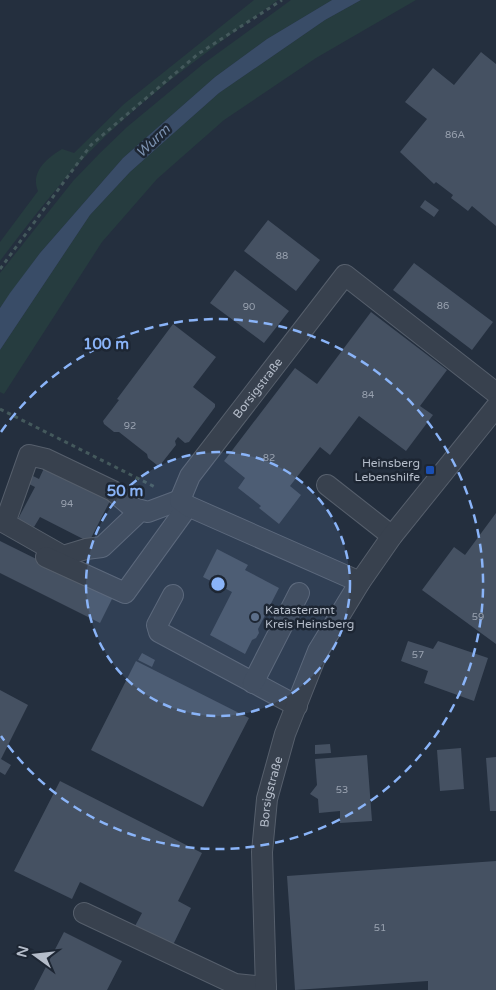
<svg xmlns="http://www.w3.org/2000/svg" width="496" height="990" viewBox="0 0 496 990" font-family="'Varela Round',sans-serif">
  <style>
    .green { fill: #263c3f }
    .water { fill: #394c67 }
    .building { fill: #455162 }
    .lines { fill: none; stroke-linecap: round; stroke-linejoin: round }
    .minor-casing { stroke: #565f6c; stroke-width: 22 }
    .path { stroke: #44595c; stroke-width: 3; stroke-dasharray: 4 4; stroke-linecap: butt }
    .minor { stroke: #38414e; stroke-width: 20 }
    .ring { fill: none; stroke: #8ab4f8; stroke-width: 2.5; stroke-dasharray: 9 6 }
    .transit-dot { fill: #1a4fb4; stroke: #1d2633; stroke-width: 2 }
    .service-dot { fill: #5c6f8a; stroke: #1d2633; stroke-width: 2 }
    .labels { text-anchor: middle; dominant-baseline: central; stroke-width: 5; stroke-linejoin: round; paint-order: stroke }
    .number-label { font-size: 10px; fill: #98a1af }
    .street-label { font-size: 12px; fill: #b4bcc9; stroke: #1d2633 }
    .poi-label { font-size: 12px; fill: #b4bcc9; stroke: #1d2633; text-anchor: end }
    .water-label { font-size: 14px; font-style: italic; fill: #7c92b1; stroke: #1d2633 }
    .centre { fill: #8ab4f8; stroke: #1d2633; stroke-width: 2.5 }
    .ring-label { font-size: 15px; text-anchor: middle; font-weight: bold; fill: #8ab4f8; stroke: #1d2633; stroke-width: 5; stroke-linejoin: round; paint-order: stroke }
  </style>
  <rect width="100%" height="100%" fill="#242f3e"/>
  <path class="green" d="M254,0H278C225,39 171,77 122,121C75,162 37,212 0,261V242L38,191C30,172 47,158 62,149L74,153L124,104Z
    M291,0H332L267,39L215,77L123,158L40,253L0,308V273L73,181L100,153L127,127L203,64Z
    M361,0H416L316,58L224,120L157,179L102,242L4,394L0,392V350L90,215L130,172L219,93L325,20Z"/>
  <path class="water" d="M332,0H361L325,20L219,93L130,172L90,215L0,350V308L10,293L40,253L123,158L215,77L267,39Z"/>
  <path class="building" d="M481,52L496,64V226L472,206L468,211L451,198L453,195L436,182L434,184L400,152L427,119L405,102L433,68L454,85Z
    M425,200L439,210L434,217L420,207Z
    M268,220L320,260L296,291L244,251Z
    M414,263L493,322L472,350L393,290Z
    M235,270L289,311L264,343L210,303Z
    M371,312L447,370L420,406L433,415L406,451L359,416L330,455L320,447L290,486L301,495L279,524L259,508L261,506L238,488L245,478L224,461L295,368L317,384Z
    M173,324L216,357L193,387L215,404V407L189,442L185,443L178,437L175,441L176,445L161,464L157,465L148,458L147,454L119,432H114L104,424L103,421L119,400L117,399Z
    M45,466L111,499L89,542L40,517L34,527L18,519L35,487L29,484L33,476L39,479Z
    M496,513V644L422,590L454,547L465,555Z
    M0,541L113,597L100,623L0,573Z
    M217,549L248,565L245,570L279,588L258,629L259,633L256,638L252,640L245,654L210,635L232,592L203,577Z
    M408,641L433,649L438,641L488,658L474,701L424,683L428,671L401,661Z
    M142,653L155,660L152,667L138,660Z
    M136,661L249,718L203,807L91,750Z
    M0,690L28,705L1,759L11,765L5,775L0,772Z
    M330,744L331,753L315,754V745Z
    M461,748L464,789L440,791L437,750Z
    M367,755L372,821L340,823V811L319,813L318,799L310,794L317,785L315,759Z
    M496,757V811H490L486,758Z
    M60,781L202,853L178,901L191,908L173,945L135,926L142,913L80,882L72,899L14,871Z
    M496,861V990H428V981L295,990L287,876Z
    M64,932L122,961L107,990H34Z"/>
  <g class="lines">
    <defs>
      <g id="minor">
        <path d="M327,485L392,536"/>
        <path d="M141,510L102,547L86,549L63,556L5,523L29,455L46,459L113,491L133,508L148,512L180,500"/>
        <path d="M46,557L125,593L188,506"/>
        <path id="s1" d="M360,582L188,506L180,500L190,476L345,275L496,393"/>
        <path d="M173,595L157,625L159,632L297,706"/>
        <path d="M253,683L299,593"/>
        <path d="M84,913L235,984L266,987"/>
        <path id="s2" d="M266,990L262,852L267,799L285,734L318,651L360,582L392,536L496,407"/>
      </g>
    </defs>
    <use href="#minor" class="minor-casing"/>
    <path class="path" d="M0,269L91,145L198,54L282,0
      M0,409L157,488"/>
    <use href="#minor" class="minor"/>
  </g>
  <circle cx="218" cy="584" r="132" fill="#8ab4f8" fill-opacity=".12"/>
  <g class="ring">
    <circle cx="218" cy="584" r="132"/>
    <path d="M1 432A265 265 0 1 1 1 736"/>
  </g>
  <rect class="transit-dot" x="425" y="465" width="10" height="10" rx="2.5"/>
  <circle class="service-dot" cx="255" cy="617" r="5"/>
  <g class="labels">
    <g class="number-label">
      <text x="455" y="135">86A</text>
      <text x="282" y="256">88</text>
      <text x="443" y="306">86</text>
      <text x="249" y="307">90</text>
      <text x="368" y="395">84</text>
      <text x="130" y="426">92</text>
      <text x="269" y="458">82</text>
      <text x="67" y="504">94</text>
      <text x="478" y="617">59</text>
      <text x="418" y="655">57</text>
      <text x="342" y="790">53</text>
      <text x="380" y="928">51</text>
    </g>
    <g class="street-label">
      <text stroke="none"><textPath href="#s1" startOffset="335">Borsigstraße</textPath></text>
      <text stroke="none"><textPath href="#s2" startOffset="199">Borsigstraße</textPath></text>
    </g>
    <g class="poi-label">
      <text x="420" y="463">Heinsberg<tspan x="420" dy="14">Lebenshilfe</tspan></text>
      <text x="265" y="610" text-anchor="start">Katasteramt<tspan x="265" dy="14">Kreis Heinsberg</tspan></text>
    </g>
    <g class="water-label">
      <text transform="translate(153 141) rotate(-44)">Wurm</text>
    </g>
  </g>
  <circle cx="218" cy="584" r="8" class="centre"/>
  <g class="ring-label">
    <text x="106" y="349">100 m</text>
    <text x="125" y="496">50 m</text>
  </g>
  <g transform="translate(35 955) rotate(285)" stroke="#1d2633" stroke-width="4" paint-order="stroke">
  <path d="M0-4L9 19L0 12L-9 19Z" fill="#b4bcc9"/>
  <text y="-8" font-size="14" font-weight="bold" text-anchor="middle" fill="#b4bcc9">N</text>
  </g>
</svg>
